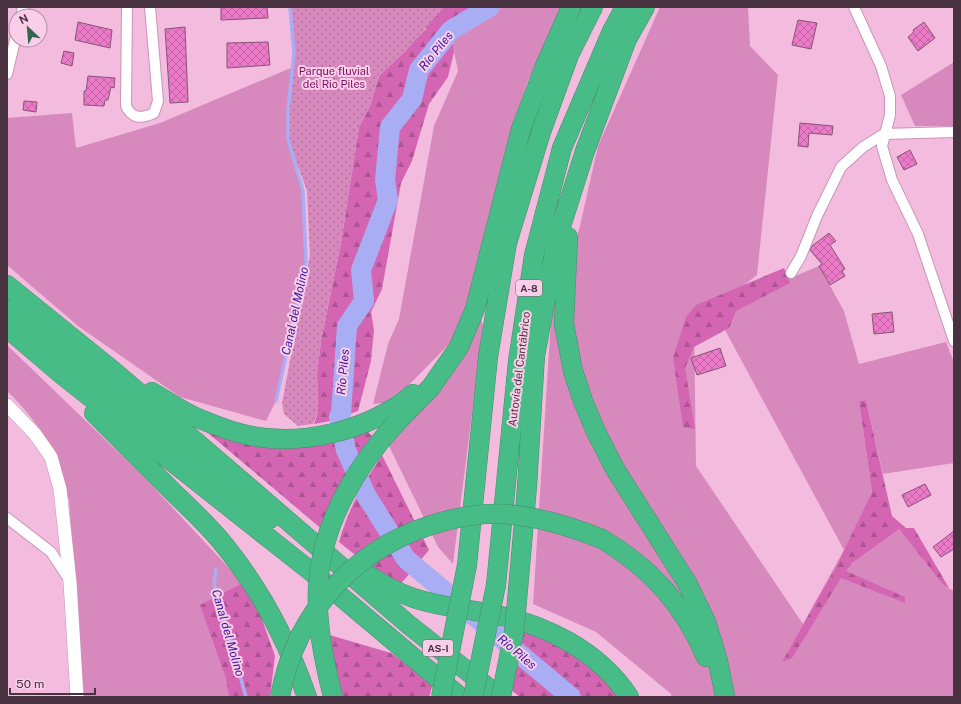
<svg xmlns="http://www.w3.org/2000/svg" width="961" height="704" viewBox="0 0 961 704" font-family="'Public Sans',sans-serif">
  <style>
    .grass { fill: #d789bd }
    .forest { fill: url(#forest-firs) }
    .park { fill: url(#park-dots) }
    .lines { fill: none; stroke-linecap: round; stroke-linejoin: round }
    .stream { stroke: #a9aef4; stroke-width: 3.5 }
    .river { stroke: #a9aef4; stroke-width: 20 }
    .building { fill: url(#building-cross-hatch); stroke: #855575 }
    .minor-casing { stroke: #c994b6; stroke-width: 12 }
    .tertiary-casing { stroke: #c994b6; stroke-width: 14 }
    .motorway-casing { stroke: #478c6e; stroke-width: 20 }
    .minor { stroke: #fff; stroke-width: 10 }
    .tertiary { stroke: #fff; stroke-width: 13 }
    .motorway { stroke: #47bc87; stroke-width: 19 }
    .motorway-bridge-casing { stroke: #478c6e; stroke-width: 20; stroke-linecap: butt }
    .motorway-bridge { stroke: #47bc87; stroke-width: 19 }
    .labels { text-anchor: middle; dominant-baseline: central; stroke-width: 4; stroke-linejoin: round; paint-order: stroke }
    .shield { fill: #facde9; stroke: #7d6073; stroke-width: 1 }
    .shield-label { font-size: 10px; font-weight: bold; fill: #483240 }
    .park-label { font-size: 11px; fill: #781160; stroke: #facde9 }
    .street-label { font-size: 11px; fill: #483240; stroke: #facde9 }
    .water-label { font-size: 12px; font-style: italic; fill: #34159e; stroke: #facde9 }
  </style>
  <defs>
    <pattern id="forest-firs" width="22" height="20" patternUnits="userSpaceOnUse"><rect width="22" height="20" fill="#d465b3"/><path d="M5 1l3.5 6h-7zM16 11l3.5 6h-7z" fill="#ae5493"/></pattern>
    <pattern id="park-dots" width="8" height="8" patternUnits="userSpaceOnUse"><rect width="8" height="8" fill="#d789bd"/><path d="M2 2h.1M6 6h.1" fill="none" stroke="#b0719b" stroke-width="1.8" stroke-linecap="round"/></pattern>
    <pattern id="building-cross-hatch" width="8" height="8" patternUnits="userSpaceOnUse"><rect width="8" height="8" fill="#ec7ac9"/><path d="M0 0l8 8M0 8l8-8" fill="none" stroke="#c165a5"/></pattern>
  </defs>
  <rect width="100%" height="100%" fill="#f3bcdf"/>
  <path class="grass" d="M501,7H565L549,36L528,81L512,127L466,311L453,340L409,385L383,403L373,404L388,344L399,319L434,126L458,71L451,37Z
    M660,7H748L750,46L778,75L757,275L694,324L696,466L803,624L844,550L719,319L788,279L819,266L844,311L859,364L946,342L954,362V463L883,474L866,400L859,401L872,492L845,550L899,529L943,585L954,591V697H672L670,693L596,632L533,604L552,304L579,230L598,146Z
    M954,62V126H915L901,95Z
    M293,67L288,110V139L303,191L306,263L276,401L266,421L180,397L78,326L7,265V118L72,113L76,148L160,123Z
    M481,319L483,326L453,564L438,547L389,446L459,359Z
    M7,345L143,476L243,583L218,652L225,676L229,697H84L69,500C57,454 42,425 7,391Z"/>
  <path class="forest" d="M428,7H501L452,38L454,52L448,77L429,104L412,161L401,183L382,289L371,312L374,330L371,361L358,411L330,421L314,424L318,412L317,372L321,341L341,243L359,127L370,106L379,76L426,29Z
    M784,268L790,283L736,311L729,328L694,347L685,368L695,429L683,427L673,358L686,317L696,305Z
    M866,400L892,516L906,528H914L949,588L943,585L899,529L852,563L846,571L905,597V603L841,578L792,658L782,662L837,565L872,492L859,401Z
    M210,429L367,431L373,437L324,531L208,433Z
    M382,455L429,550L400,585L359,558L339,542C348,509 363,484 382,455Z
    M243,583L257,605L275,656L270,697H229L225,676L200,605Z
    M523,629L570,651L613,687L621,697H520L511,690Z
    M326,634L391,653L433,684L429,697H342Z"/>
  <path class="park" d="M290,7H444L405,52L379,76L370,106L359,127L341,243L321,341L317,372L318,412L313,424L298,426L284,414L282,403L310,255L307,191L288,139V110L294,53Z"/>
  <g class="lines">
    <path class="stream" d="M276,401L306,263L303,191L288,139V110L294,53L290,7
      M216,569L214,584L246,697"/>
    <path class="river" d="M490,7L451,30L419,70L412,99L390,127L385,180L388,200L361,270L364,301L347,326L341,414L339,417L346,450L366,495L406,559L571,697"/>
  </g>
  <path class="building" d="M221,7H267L268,18L221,20Z
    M798,20L817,23L811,49L792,45Z
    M78,22L112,30L110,48L75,40Z
    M924,22L935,38L918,51L908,37L914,32L913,30Z
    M185,27L188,102L170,103L165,29Z
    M268,42L270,65L227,68V43Z
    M64,51L74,53L72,66L61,63Z
    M88,76L115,78L114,88L111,87L108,100H105L104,106L84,105V91H86Z
    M24,101L37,102L36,112L23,110Z
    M800,123L833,126L832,135L809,133L808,147L798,146Z
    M910,150L917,164L904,170L897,157Z
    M829,233L836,241L830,245L845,269L842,271L845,276L830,285L819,266L822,264L810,250L812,246Z
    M892,312L894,332L874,334L872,314Z
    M720,348L726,366L697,375L691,358Z
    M925,484L931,495L908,507L902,495Z
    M954,531V549L941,557L933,547Z"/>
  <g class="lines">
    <defs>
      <path id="minor" d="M127,7L126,106C132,119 141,119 154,113L158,101L150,7
        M854,7L881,66L890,96V115L882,146L892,180L918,234L954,341
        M21,16L23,7
        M7,74L16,36
        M791,273L801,256L817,216L841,167L863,147L884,134L954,132
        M7,518L51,552L70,581"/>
      <path id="tertiary" d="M7,405L35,434L51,457L60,489L70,582L77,697"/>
      <path id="motorway" d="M568,237L564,324L573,371L583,401L596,432L615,469L687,583L706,622L718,661L725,697
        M7,285L117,374L409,625L500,697
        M7,309L224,486L270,519
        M7,328L61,374L313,573L460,697
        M152,392C169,402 187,415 205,421C217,426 230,431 243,434C299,448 369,431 413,394
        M94,413C121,440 147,466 174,493C194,512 215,532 232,555C265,598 289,645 307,697
        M398,421L431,387L459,347L475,309L521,129L545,66L571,7
        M602,539C651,568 684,605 706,657
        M467,565L488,357L507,243L541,132L569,55L593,7
        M361,570C407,604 439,604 492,614C545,624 599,651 629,697
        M496,585L518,361L534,255L562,148L612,31L625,7
        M517,601L527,487L535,356L557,239L585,151L627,39L645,7"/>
    </defs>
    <use href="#minor" class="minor-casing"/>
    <use href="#tertiary" class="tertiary-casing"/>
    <use href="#motorway" class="motorway-casing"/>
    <use href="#minor" class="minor"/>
    <use href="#tertiary" class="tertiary"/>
    <use href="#motorway" class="motorway"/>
    <defs>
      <path id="motorway-bridge" d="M280,697C296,608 362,541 449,520C466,516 486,513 503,514C538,516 570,526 602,539
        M333,697C324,661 316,623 318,585C322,523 356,466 398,421
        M441,697L467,565
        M473,697L496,585
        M501,697L514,632L517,601"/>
    </defs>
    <use href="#motorway-bridge" class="motorway-bridge-casing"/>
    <use href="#motorway-bridge" class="motorway-bridge"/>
  </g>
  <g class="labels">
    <g class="shield">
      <rect x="516" y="280" width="26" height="16" rx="3"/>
      <rect x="423" y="640" width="30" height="16" rx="3"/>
    </g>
    <g class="shield-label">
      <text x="529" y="288">A-8</text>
      <text x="438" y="648">AS-I</text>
    </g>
    <g class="park-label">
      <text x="334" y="71">Parque fluvial<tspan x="334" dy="13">del Rio Piles</tspan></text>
    </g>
    <g class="street-label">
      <text transform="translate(519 369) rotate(-83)">Autovía del Cantábrico</text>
    </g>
    <g class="water-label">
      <text transform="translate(436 51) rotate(-51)">Río Piles</text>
      <text transform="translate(295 311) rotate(-78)">Canal del Molino</text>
      <text transform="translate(343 372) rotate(-85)">Río Piles</text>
      <text transform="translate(228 633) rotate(74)">Canal del Molino</text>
      <text transform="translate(517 652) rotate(40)">Río Piles</text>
    </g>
  </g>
  <rect width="961" height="704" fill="none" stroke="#483240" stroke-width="16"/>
  <g transform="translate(28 28) rotate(334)"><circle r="19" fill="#facde9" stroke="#b38fa5"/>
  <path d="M0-3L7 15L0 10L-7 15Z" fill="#31664c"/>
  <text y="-6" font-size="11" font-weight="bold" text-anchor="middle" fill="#483240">N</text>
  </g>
  <path d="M10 688v6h85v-6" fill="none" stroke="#483240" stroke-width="2"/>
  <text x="16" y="688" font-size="12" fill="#483240" stroke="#facde9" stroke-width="3" paint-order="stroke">50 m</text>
</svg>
